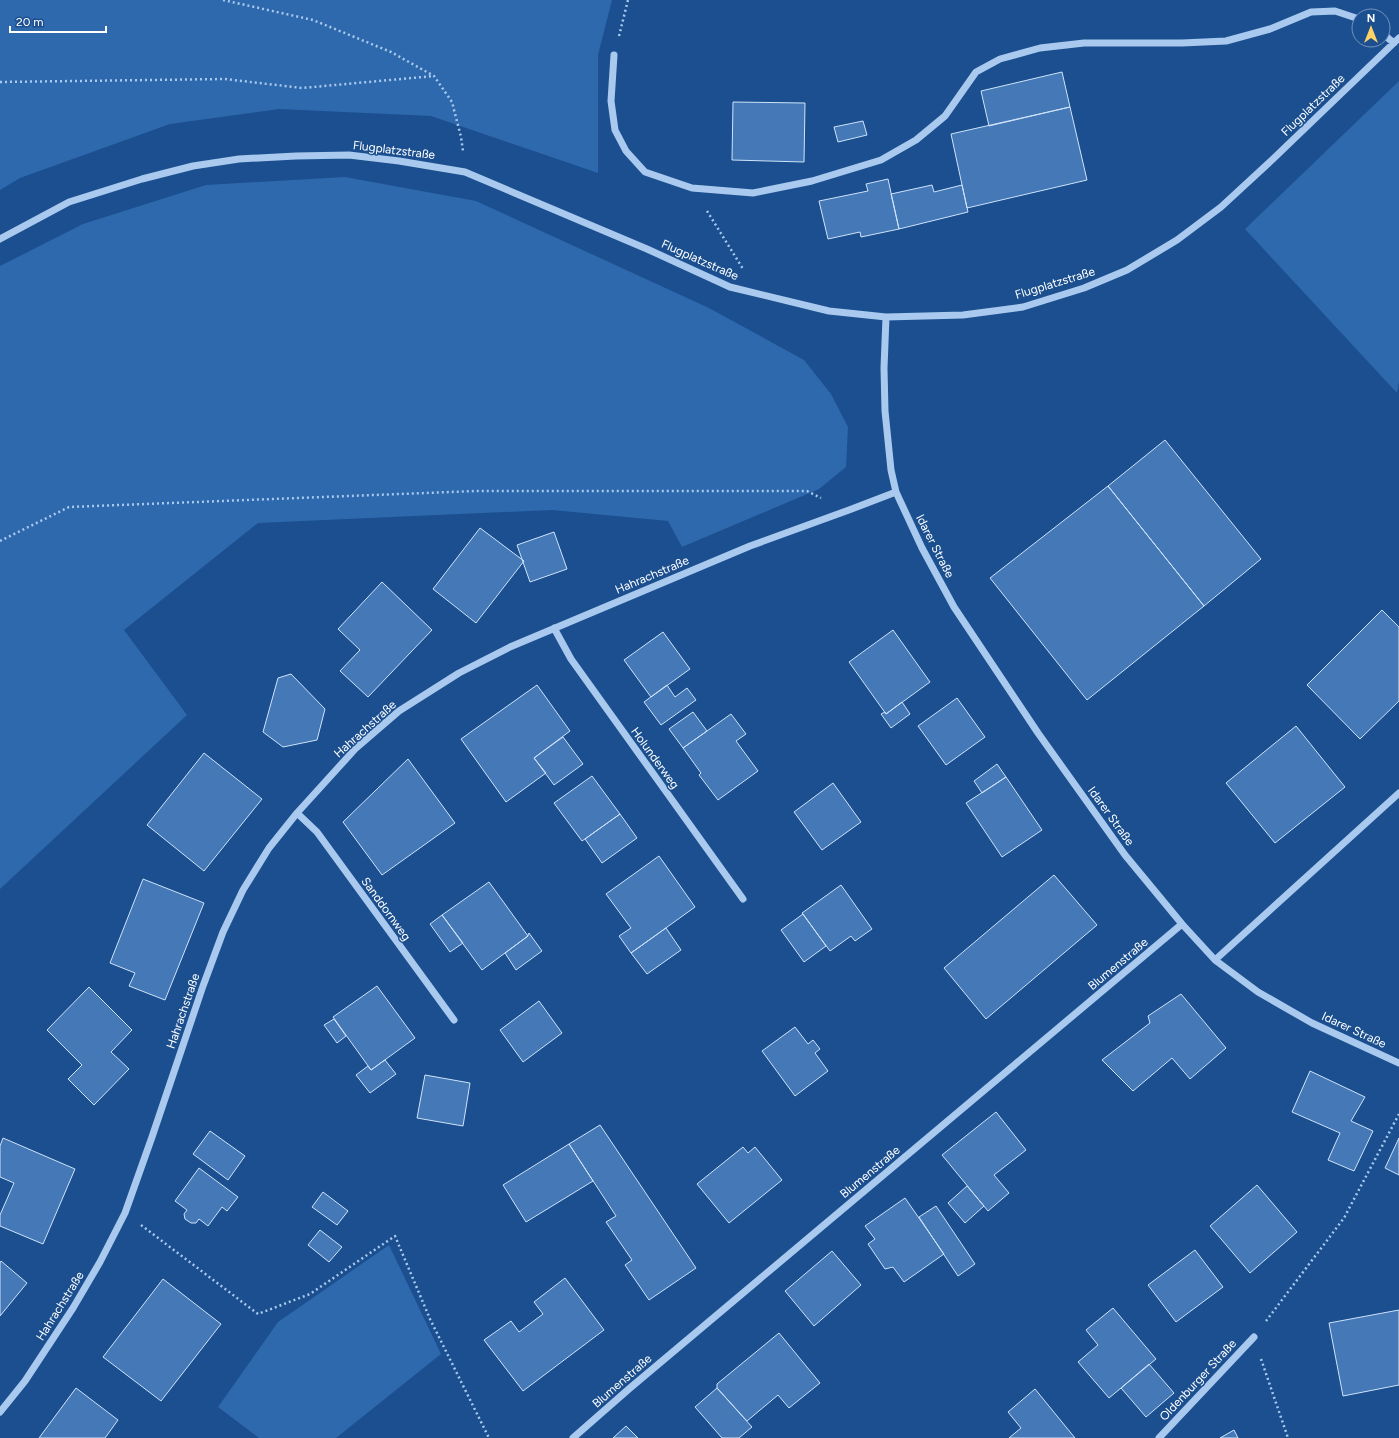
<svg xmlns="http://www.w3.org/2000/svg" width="1399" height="1438" viewBox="0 0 1399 1438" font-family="Figtree,sans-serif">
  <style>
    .green { fill: #2e69ad }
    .building { fill: #4478b7; stroke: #cfe3fa }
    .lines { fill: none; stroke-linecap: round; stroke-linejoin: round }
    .path { stroke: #a9c9ee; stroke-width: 2.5; stroke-dasharray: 2 3; stroke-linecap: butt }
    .minor { stroke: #a9c9ee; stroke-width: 7 }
    .labels { text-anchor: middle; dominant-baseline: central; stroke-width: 3; stroke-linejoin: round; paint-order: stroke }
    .street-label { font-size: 12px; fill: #fff; stroke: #1b4f8f }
  </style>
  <rect width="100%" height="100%" fill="#1b4f8f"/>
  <path class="green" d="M0,0H612L598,55V173L431,116L279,109L170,124L20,178L0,190Z
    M1399,81V382L1397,393L1245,229Z
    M345,177L476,201L709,308L804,360L831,394L848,427L846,467L819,489L682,547L668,521L552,510L258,523L124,630L187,715L0,889V266L83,224L206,185Z
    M389,1245L441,1354L336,1438H259L218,1407L278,1322Z"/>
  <path class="building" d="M1062,72L1070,107L989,126L981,91Z
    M733,102L805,103L804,162L732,160Z
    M1070,107L1087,180L967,208L951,134Z
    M863,121L867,135L838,142L834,127Z
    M888,179L899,229L861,237L860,232L828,239L819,201L868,191L866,184Z
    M932,185L934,192L962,185L968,212L899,229L891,194Z
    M1165,440L1261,559L1204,606L1108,486Z
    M1108,486L1204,606L1087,700L990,578Z
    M480,528L524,561L476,623L433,589Z
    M554,532L567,569L530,582L517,545Z
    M382,582L432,630L368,697L340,671L360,650L338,629Z
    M1382,610L1399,627V701L1360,739L1307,685Z
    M893,630L930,682L886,714L849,662Z
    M663,632L690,669L651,697L624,660Z
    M291,674L325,709L317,740L283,747L263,732L278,678Z
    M537,685L570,731L534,758L546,773L506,802L461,739Z
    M667,685L675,697L687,688L696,700L661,725L644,702Z
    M957,698L985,737L946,765L918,726Z
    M902,702L910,714L891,728L881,714L885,712L886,714Z
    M693,712L707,731L683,748L669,729Z
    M731,714L746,734L736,741L758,771L718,800L699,775L701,773L683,748Z
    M1296,726L1345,787L1275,843L1226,783Z
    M563,737L583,764L554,785L534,758Z
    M204,753L262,799L204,871L147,825Z
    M408,759L455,823L382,875L343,822Z
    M997,764L1006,777L982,793L974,781Z
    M592,776L620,814L582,841L554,803Z
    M1006,777L1042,830L1002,857L966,803Z
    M833,783L861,822L822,850L794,812Z
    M620,814L637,838L602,863L585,839Z
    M659,856L695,907L631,953L619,936L631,928L606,894Z
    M1054,875L1097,925L986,1019L944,968Z
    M143,879L204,903L165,1000L129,986L135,973L110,963Z
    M489,882L528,936L482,970L442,915Z
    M841,885L872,929L855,941L851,936L830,951L802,913Z
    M803,914L826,946L804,962L781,930Z
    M442,915L463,943L450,952L430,924Z
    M666,928L681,950L647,974L631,953Z
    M529,933L542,951L516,970L505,953L528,936V935Z
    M377,986L415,1038L371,1070L333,1017Z
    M89,987L132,1030L111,1052L129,1069L94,1105L68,1079L82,1065L47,1030Z
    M1181,994L1226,1048L1190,1079L1172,1058L1133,1091L1102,1060L1150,1023L1148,1016Z
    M539,1001L562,1033L523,1062L500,1030Z
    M334,1019L346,1036L337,1043L324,1025Z
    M795,1027L808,1044L813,1040L820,1049L815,1053L828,1071L795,1096L762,1051Z
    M385,1060L396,1074L370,1093L356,1075L368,1066L371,1070Z
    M1310,1071L1365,1097L1351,1121L1373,1131L1354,1171L1328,1160L1340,1133L1292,1112Z
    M425,1075L470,1083L463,1126L417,1118Z
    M996,1112L1026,1150L994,1175L1009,1193L988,1211L942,1155Z
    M600,1125L696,1268L649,1300L625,1265L632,1260L606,1222L616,1216L569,1144Z
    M210,1131L245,1156L228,1180L193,1154Z
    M3,1138L75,1169L43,1244L0,1226V1215L14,1183L0,1177V1146Z
    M1399,1138V1175L1385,1168Z
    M569,1144L593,1181L526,1222L503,1185Z
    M743,1147L748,1153L755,1147L782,1180L729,1223L697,1184Z
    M199,1168L238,1197L227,1211L222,1207L208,1226L199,1219L196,1223H191L185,1219L184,1214L187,1210L175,1201Z
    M1257,1185L1297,1232L1250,1273L1210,1226Z
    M967,1186L984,1206L965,1223L948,1203Z
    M323,1192L348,1211L337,1225L312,1207Z
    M905,1198L944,1254L904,1282L893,1267L885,1269L868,1244L875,1239L865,1226Z
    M936,1206L975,1264L958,1276L919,1217Z
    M320,1230L342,1247L329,1262L308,1245Z
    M1195,1250L1223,1287L1176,1322L1148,1285Z
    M832,1251L861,1285L814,1326L785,1291Z
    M1,1261L27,1283L0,1316V1263Z
    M565,1278L604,1330L523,1391L484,1340L511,1321L519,1332L543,1314L534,1302Z
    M163,1279L221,1324L161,1401L103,1357Z
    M1113,1308L1156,1359L1109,1398L1078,1362L1098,1345L1086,1330Z
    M1399,1310V1385L1343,1396L1329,1323Z
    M779,1333L820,1383L789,1408L778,1395L747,1421L717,1388V1384Z
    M1149,1364L1174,1393L1146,1417L1121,1388Z
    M76,1388L118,1420L105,1438H39Z
    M717,1388L752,1427L739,1438H722L695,1407Z
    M1035,1389L1075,1438H1009L1021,1428L1008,1412Z
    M626,1426L638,1438H613Z
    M1234,1430L1238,1438H1220Z"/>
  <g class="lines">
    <path class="path" d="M223,0L313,20L391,52L434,76L452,102L461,137L463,151
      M619,36L628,0
      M0,82L225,79L302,88L434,76
      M707,211L743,269
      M0,541L69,507L476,491H807L821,498
      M141,1225L258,1314L310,1294L395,1236L430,1319L489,1438
      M1266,1321L1344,1218L1399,1114
      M1261,1359L1288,1438"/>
    <path class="minor" d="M1383,34L1394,43
      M614,55L611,101L615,130L626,151L645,172L692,188L753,193L812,181L881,160L916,140L945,116L976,72L1000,59L1040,48L1084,43H1182L1226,41L1270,29L1311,12L1335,11L1359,19
      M0,239L69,202L142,179L193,166L239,159L296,156L349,155L399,161L465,172L647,249L730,287L829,311L886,317L963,315L1023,307L1084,288L1127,270L1177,240L1221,207L1273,159L1399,38
      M886,317L884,368L885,411L891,470L896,492L922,548L954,607L1038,733L1125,855L1182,924L1215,960L1258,992L1312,1023L1399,1063
      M554,628L571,659L743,899
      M297,813L317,832L454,1020
      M1215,960L1399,793
      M0,1412L25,1381L73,1308L100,1262L125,1213L152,1137L203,986L223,932L243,890L269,848L297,813L356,748L399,711L459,673L510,647L750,546L849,510L896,492
      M573,1438L630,1388L1182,924
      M1159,1438L1254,1337"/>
  </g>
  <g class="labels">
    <g class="street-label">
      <text transform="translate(1313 105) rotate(-44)">Flugplatzstraße</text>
      <text transform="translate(394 150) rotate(7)">Flugplatzstraße</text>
      <text transform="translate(700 260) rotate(24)">Flugplatzstraße</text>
      <text transform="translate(1055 283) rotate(-17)">Flugplatzstraße</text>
      <text transform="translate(935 546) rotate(63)">Idarer Straße</text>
      <text transform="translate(652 575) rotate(-23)">Hahrachstraße</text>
      <text transform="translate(365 729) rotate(-42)">Hahrachstraße</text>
      <text transform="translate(655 758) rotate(54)">Holunderweg</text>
      <text transform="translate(1111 816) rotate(54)">Idarer Straße</text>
      <text transform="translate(386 909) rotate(54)">Sanddornweg</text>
      <text transform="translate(1118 964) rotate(-40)">Blumenstraße</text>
      <text transform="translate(183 1011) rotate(-71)">Hahrachstraße</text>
      <text transform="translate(1354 1030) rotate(25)">Idarer Straße</text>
      <text transform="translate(870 1172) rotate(-40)">Blumenstraße</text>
      <text transform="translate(60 1306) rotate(-58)">Hahrachstraße</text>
      <text transform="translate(1198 1380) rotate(-47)">Oldenburger Straße</text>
      <text transform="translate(622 1381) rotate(-41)">Blumenstraße</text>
    </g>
  </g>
  <g transform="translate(1371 28)"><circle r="19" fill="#1b4f8f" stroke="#7695bc"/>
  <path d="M0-3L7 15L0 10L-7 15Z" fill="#ffd166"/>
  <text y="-6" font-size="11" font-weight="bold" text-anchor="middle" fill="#ffffff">N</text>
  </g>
  <path d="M10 26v6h96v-6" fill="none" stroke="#ffffff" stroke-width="2"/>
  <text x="16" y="26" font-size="12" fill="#ffffff" stroke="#1b4f8f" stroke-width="3" paint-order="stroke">20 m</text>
</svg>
